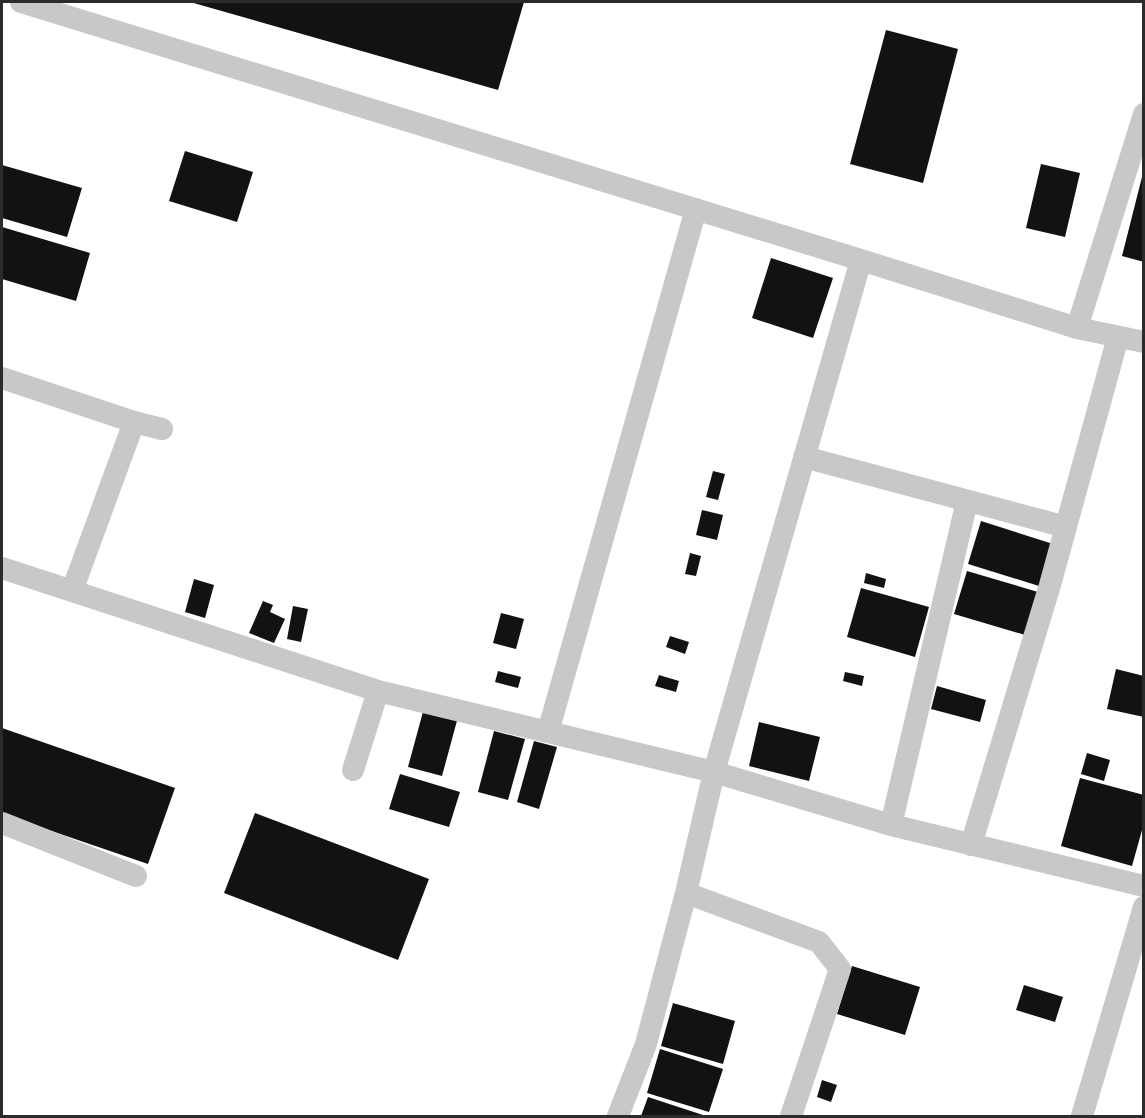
<svg xmlns="http://www.w3.org/2000/svg" width="1145" height="1118" viewBox="0 0 1145 1118" font-family="Lato,sans-serif">
  <style>
    .building { fill: #121212 }
    .lines { fill: none; stroke-linecap: round; stroke-linejoin: round }
    .minor { stroke: #c8c8c8; stroke-width: 22 }
  </style>
  <rect width="100%" height="100%" fill="#fff"/>
  <path class="building" d="M190,2H524L498,90Z
    M886,30L958,49L923,183L850,164Z
    M185,151L253,172L237,222L169,201Z
    M1041,164L1080,173L1065,237L1026,228Z
    M2,165L82,188L67,237L2,218Z
    M1143,173H1144V262L1122,256Z
    M2,227L90,253L76,301L2,279Z
    M771,258L833,278L813,338L752,318Z
    M713,471L725,474L718,500L706,497Z
    M702,510L723,515L717,540L696,535Z
    M981,521L1053,544L1039,586L968,564Z
    M690,553L701,556L696,576L685,574Z
    M967,571L1038,592L1025,635L954,614Z
    M866,573L886,579L884,588L864,583Z
    M194,579L214,585L205,618L185,612Z
    M861,588L929,607L915,657L847,637Z
    M263,601L273,605L270,612L285,619L274,643L249,633Z
    M293,606L308,609L301,642L287,639Z
    M501,613L524,619L516,649L493,643Z
    M670,636L689,642L685,654L666,647Z
    M1116,669L1144,676V717L1107,709Z
    M498,671L521,677L518,688L495,682Z
    M845,672L864,676L862,686L843,681Z
    M659,675L679,681L676,692L655,686Z
    M937,686L986,700L980,722L931,709Z
    M424,708L458,717L442,776L408,767Z
    M759,722L820,737L809,781L749,766Z
    M2,728L175,788L148,864L2,814Z
    M494,731L525,739L508,800L478,792Z
    M534,741L557,747L539,809L517,802Z
    M1087,753L1110,760L1104,781L1081,774Z
    M400,774L460,792L449,827L389,809Z
    M1080,778L1144,795V823L1132,866L1061,846Z
    M255,813L429,879L398,960L224,893Z
    M852,966L920,987L905,1035L837,1014Z
    M1024,985L1063,997L1055,1022L1016,1010Z
    M673,1003L735,1021L723,1064L661,1046Z
    M660,1049L723,1069L709,1112L647,1093Z
    M822,1080L837,1085L831,1102L817,1097Z
    M648,1097L706,1116H641Z"/>
  <g class="lines">
    <path class="minor" d="M21,2L861,260L1077,328L1144,342
      M1077,328L1144,114
      M2,378L134,422L162,429
      M804,457L1066,527
      M2,568L378,691L714,772L891,825L1144,886
      M72,591L134,422
      M548,732L696,209
      M353,770L378,691
      M2,823L136,876
      M891,825L967,501
      M971,845L1050,585L1118,337
      M686,893L819,942L840,969L791,1116
      M618,1116L646,1044L686,893L714,772L861,260
      M1082,1116L1144,907"/>
  </g>
  <rect width="1145" height="1118" fill="none" stroke="#2b2b2b" stroke-width="6"/>
</svg>
